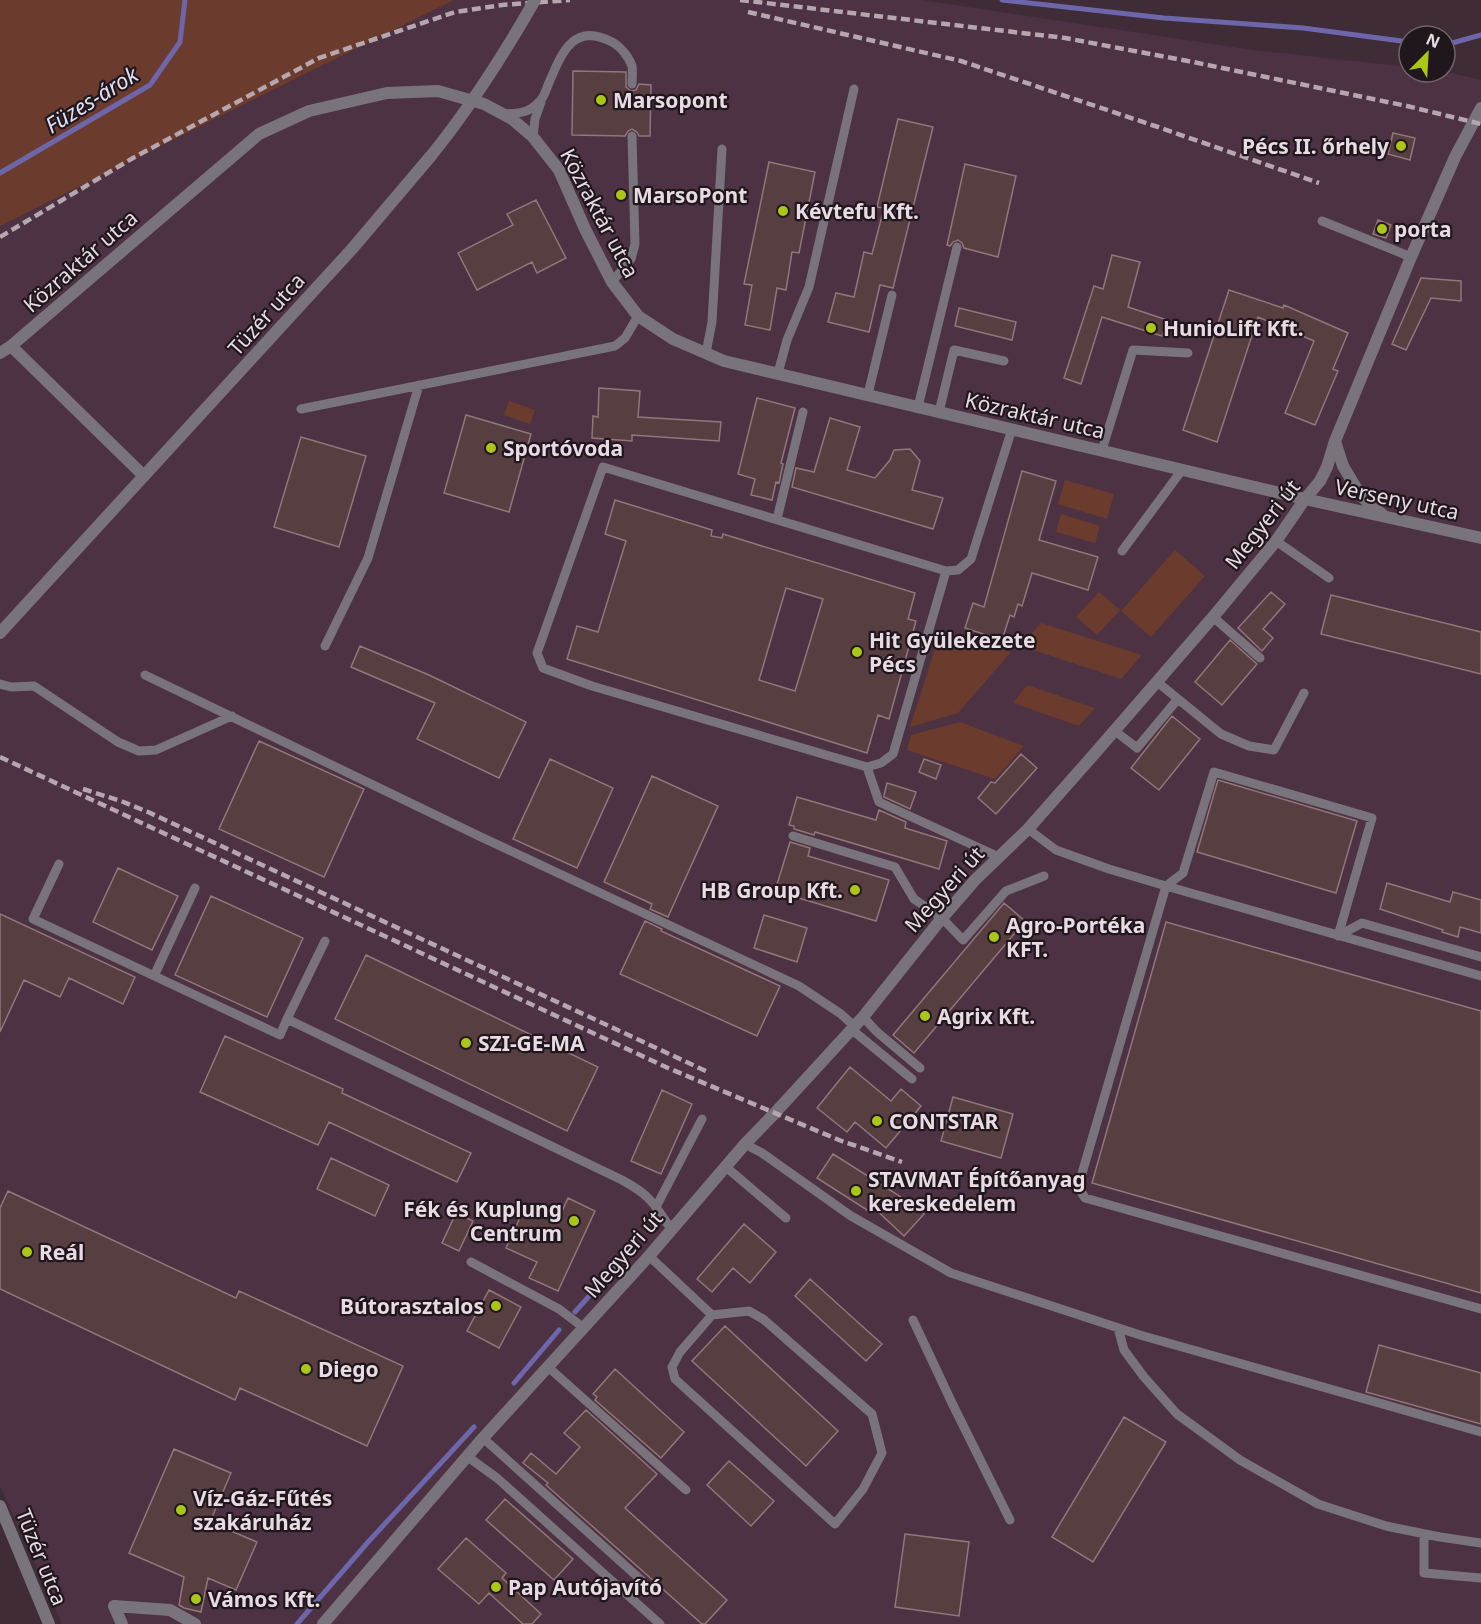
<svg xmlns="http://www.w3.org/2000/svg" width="1481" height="1624" viewBox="0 0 1481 1624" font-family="'Noto Sans',sans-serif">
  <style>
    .built { fill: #4c3242 }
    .green { fill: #6b3c2e }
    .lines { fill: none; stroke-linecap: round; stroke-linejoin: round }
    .stream { stroke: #6d66ab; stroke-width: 5 }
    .building { fill: #573e41; stroke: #92767a; stroke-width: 1.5; fill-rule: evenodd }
    .service { stroke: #79737c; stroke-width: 9 }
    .minor { stroke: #79737c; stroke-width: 12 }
    .tertiary { stroke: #79737c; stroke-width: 12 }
    .rail { stroke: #b5a6af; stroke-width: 4.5; stroke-dasharray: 9 4.5; stroke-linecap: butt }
    .tertiary-bridge { stroke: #79737c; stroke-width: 12 }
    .poi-dot { fill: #aac717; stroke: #20171d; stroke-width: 2 }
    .labels { text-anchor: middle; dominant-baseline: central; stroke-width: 4.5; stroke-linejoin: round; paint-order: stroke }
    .poi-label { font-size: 21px; font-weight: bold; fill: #e8dbe3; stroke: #20171d; text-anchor: start }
    .street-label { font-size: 21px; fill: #e8dbe3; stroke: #20171d }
    .water-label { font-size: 22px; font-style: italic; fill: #e0e0f4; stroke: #20171d }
  </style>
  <rect width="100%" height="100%" fill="#3f2c37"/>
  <path class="built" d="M454,0H922L1253,50L1409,67V72H1448L1481,80V1624H62L0,1486V226Z"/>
  <path class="green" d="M0,0H454L0,226Z
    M509,401L535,410L530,424L504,415Z
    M1065,480L1114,494L1107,519L1058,504Z
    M1061,514L1100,526L1095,543L1056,532Z
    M1175,550L1205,576L1151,637L1121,611Z
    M1099,592L1120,610L1097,635L1076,617Z
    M1041,623L1142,655L1121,679L1021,646Z
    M941,630L1011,652L958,713L910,727Z
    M1027,685L1095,708L1079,726L1013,703Z
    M960,722L1024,746L995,779L907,750L911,735Z"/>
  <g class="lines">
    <path class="stream" d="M1002,0L1164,18L1303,28L1409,42
      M1445,45L1481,35
      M0,173L150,85L180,42L185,0
      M575,1312L629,1251
      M514,1383L559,1330
      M297,1624L369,1541L474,1427"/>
  </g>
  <path class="building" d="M573,71L626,72V87L631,91L636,90L639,84L651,85L650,136H639L637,132L632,129L628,131L625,136L572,135Z
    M898,119L933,127L893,288L880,285L869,332L828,322L836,293L854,297L864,252L872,254L884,208L877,207Z
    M1393,133L1415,138L1410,160L1388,154Z
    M769,162L815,172L799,253L792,252L786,290L777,288L770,330L745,325L752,285L744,284Z
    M965,164L1016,176L998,257L964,248L962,243L958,240L953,242L950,246L947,245Z
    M536,200L566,258L537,273L532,262L477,290L458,253L513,225L507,214Z
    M1378,220L1391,225L1386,238L1373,234Z
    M1112,255L1140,262L1128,307L1167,320L1162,336L1102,317L1081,384L1064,378L1094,286L1103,289Z
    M1421,278L1461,281V301L1431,298L1406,350L1392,344Z
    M1229,290L1283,308L1284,305L1348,333L1333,369L1338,371L1315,425L1285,413L1314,341L1258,317L1217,442L1183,430Z
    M959,308L1016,322L1012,340L955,326Z
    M599,388L640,391L638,417L721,422L719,441L632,435V441L592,438L593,416L598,417Z
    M757,398L795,408L781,463L783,464L779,483L776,482L772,500L751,495L755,479L738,474Z
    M466,415L531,434L509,512L444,493Z
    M830,418L860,427L847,470L875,478L890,460L894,450L910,449L920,461L912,490L943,498L933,529L792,487L796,468L814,472Z
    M301,437L366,456L339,547L274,527Z
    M1022,471L1056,481L1039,540L1098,557L1088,590L1032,573L1022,606L1018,604L1014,617L1010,615L1002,640L965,628L973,603L984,607Z
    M615,500L712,530L711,536L722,538L723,534L915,593L908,619L916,621L889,719L878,715L867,753L567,659L577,626L598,632L626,541L605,534ZM786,588L823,599L795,691L759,680Z
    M1271,592L1285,604L1263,629L1273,638L1262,651L1238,628Z
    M1331,595L1481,632V674L1321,634Z
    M1230,640L1257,664L1222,705L1195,682Z
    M360,646L429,675L526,722L499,778L417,739L435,703L351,667Z
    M1172,716L1200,739L1159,790L1131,768Z
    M259,741L364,789L324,877L219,829Z
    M1021,754L1037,768L996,814L978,798L991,782L995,783Z
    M550,759L613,788L577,868L513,839Z
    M924,759L941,765L936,779L919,772Z
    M652,776L718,806L668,917L650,909L652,904L604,882Z
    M1218,780L1357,821L1336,893L1197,852Z
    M887,783L916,792L910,809L884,797V795Z
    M797,797L876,820L879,810L906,822L905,828L947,841L939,869L815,832L814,835L794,829V826L789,825Z
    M790,842L810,848L808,856L889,880L876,921L775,891Z
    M118,868L178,896L152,950L93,922Z
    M1387,883L1450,902L1453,892L1481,900V933L1460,927L1458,937L1442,932L1443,930L1380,909Z
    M211,896L303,938L267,1017L175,975Z
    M1004,903L1025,921L914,1053L893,1035Z
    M0,914L135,977L123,1004L69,978L60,997L24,980L0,1032Z
    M764,915L807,928L797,962L754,948Z
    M645,921L662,929L661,931L780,986L757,1036L620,974Z
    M1166,922L1481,1011V1293L1092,1183Z
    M366,955L598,1067L567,1131L335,1019Z
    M225,1036L343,1089L342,1093L471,1153L457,1182L329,1122L318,1145L200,1092Z
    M850,1067L891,1101L901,1089L921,1106L886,1148L855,1122L847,1132L817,1108Z
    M662,1090L692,1104L661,1174L631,1161Z
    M953,1097L1013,1114L1001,1158L941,1141Z
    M833,1154L917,1207L924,1214L904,1236L873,1207L870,1212L817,1178Z
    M331,1158L389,1185L375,1216L317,1189Z
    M8,1191L236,1298L239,1291L403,1366L367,1446L240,1388L235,1400L0,1289V1208Z
    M568,1198L595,1211L558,1291L529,1278L537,1262L506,1248L525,1207L557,1222Z
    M456,1213L473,1221L459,1251L442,1243Z
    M744,1224L776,1252L750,1283L733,1268L712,1292L697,1279Z
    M810,1279L882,1344L866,1361L795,1296Z
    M489,1290L521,1307L499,1348L467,1331Z
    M725,1326L838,1431L806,1466L692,1361Z
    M1379,1345L1481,1373V1424L1366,1392Z
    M615,1369L684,1432L661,1458L595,1400L597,1397L593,1394Z
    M586,1410L657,1474L625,1508L727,1600L705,1624H702L546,1485L548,1483L523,1463L531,1453L556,1474L580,1447L564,1433Z
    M1124,1417L1166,1442L1093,1562L1052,1537Z
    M174,1449L231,1473L210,1522L257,1542L236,1590L208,1578L201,1612L184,1608L179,1605L184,1577L129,1553Z
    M729,1461L774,1501L751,1526L707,1485Z
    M505,1499L573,1559L554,1580L486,1520Z
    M905,1534L969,1542L959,1616L895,1607Z
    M466,1538L506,1573L502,1578L541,1614L532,1624H523L489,1593L479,1604L438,1569Z"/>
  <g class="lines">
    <path class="service" d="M503,114C519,113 528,114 540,101C544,97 546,90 548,85C561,55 572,21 612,42C620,46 629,57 632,66C633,71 632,79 632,84
      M533,137L535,119L541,102
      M1322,221L1411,257
      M612,282L631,259L635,244L632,136
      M706,353L712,322L722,149
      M778,373L787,340L809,287L854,89
      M868,394L892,295
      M918,407L957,247
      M301,409L615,346L625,338L638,316
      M939,412L954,350L1004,361
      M1102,450L1133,350L1188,353
      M777,519L803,412
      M1276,541L1329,578
      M1122,551L1182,470
      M946,571L893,754L881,763L867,767L592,686L543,668L537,653L603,467L946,571L958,570L971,559L1012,429
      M1213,617L1260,658
      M325,646L368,558L419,385
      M145,675L481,837L799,986L841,1014L854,1026
      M1156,681L1221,734L1249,746L1274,750L1304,693
      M0,684L11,687L34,686L118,742L139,751L156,750L232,716
      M1115,731L1137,748L1177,700
      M867,767L879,802L999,857
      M1028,829L1056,850L1109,869L1166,886L1481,976
      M793,836L895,867L914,899L942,918L963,940L1006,891L1044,876
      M59,864L33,919L280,1035L287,1019
      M1338,936L1372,818L1214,772L1183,873L1166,886L1078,1187L1085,1198L1481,1309
      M1338,936L1362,923L1481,957
      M325,941L287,1019L622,1180C631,1185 640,1190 647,1197C656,1205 664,1219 671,1229
      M154,976L195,888
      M863,1017L877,1032L920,1068
      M851,1029L912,1079
      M745,1144L762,1153L851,1216L951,1273L1140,1335L1481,1432
      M726,1167L786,1218
      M656,1207L702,1119
      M649,1256L712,1315L680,1352L672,1367L675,1379L835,1524L863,1489L882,1453L872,1414L763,1319L749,1311L712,1315
      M471,1262L559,1309L584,1328
      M913,1320L952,1403L1010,1520
      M1118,1328L1124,1350L1144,1377L1177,1414L1240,1460L1318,1504L1386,1526L1440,1537L1481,1543
      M548,1367L686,1490
      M483,1438L649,1587
      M468,1457L497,1478L660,1624
      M1424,1534V1573L1481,1578"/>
    <path class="minor" d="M11,346L144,476
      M0,353L11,346L259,134L309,111L387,93L438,91L484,104L512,119L533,137L559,170L585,229L612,282L638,316L673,339L724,361L1305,499L1481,538
      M1335,441L1343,466L1361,496L1383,515
      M122,1624L114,1606L170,1610L195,1624
      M323,1624L483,1438L649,1256L745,1144L774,1114L863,1017L942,918L975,880L1028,829L1096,752L1213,617L1276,541L1305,499L1320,481L1327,467L1335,441L1411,257L1455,157L1481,108"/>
    <path class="tertiary" d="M0,633L352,249L430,157
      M0,1506L49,1624"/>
    <path class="rail" d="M740,0L1065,38L1193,62L1407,106L1481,124
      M748,12L961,61L1155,126L1319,183
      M0,237L133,158L319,58L455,12L502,5L570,0
      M0,757L668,1068L839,1140L902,1162
      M83,789L121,801L148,812L708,1072"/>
    <path class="tertiary-bridge" d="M430,157C470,108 504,54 535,0"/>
  </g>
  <g class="poi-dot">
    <circle cx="601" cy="100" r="6"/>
    <circle cx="1401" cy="146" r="6"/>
    <circle cx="621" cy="195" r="6"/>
    <circle cx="783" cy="211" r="6"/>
    <circle cx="1382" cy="229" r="6"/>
    <circle cx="1151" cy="328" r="6"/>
    <circle cx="491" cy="448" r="6"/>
    <circle cx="857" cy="652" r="6"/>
    <circle cx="855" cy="890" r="6"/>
    <circle cx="994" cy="937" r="6"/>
    <circle cx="925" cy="1016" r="6"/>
    <circle cx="466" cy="1043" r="6"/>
    <circle cx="877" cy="1121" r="6"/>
    <circle cx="856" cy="1191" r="6"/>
    <circle cx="574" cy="1221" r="6"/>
    <circle cx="27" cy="1252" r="6"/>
    <circle cx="496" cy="1306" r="6"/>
    <circle cx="306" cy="1369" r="6"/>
    <circle cx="181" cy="1510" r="6"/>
    <circle cx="496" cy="1587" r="6"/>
    <circle cx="196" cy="1599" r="6"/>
  </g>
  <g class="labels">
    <g class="poi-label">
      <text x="613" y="100">Marsopont</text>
      <text x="1389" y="146" text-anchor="end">Pécs II. őrhely</text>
      <text x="633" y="195">MarsoPont</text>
      <text x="795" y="211">Kévtefu Kft.</text>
      <text x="1394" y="229">porta</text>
      <text x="1163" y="328">HunioLift Kft.</text>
      <text x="503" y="448">Sportóvoda</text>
      <text x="869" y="640">Hit Gyülekezete<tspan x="869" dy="24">Pécs</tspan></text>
      <text x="843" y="890" text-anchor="end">HB Group Kft.</text>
      <text x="1006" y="925">Agro-Portéka<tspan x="1006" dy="24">KFT.</tspan></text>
      <text x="937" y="1016">Agrix Kft.</text>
      <text x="478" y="1043">SZI-GE-MA</text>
      <text x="889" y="1121">CONTSTAR</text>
      <text x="868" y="1179">STAVMAT Építőanyag<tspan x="868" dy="24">kereskedelem</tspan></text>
      <text x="562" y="1209" text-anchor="end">Fék és Kuplung<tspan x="562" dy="24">Centrum</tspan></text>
      <text x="39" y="1252">Reál</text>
      <text x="484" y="1306" text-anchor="end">Bútorasztalos</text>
      <text x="318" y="1369">Diego</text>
      <text x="193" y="1498">Víz-Gáz-Fűtés<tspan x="193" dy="24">szakáruház</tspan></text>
      <text x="508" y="1587">Pap Autójavító</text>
      <text x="208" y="1599">Vámos Kft.</text>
    </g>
    <g class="street-label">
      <text transform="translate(600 213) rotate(62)">Közraktár utca</text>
      <text transform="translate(80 261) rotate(-41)">Közraktár utca</text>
      <text transform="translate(266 314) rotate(-48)">Tüzér utca</text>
      <text transform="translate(1035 415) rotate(13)">Közraktár utca</text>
      <text transform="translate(1397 499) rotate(12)">Verseny utca</text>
      <text transform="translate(1262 524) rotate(-52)">Megyeri út</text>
      <text transform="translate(944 889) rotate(-48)">Megyeri út</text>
      <text transform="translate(623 1254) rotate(-49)">Megyeri út</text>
      <text transform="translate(42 1557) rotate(68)">Tüzér utca</text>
    </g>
    <g class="water-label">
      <text transform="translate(91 99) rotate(-32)">Füzes-árok</text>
    </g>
  </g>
  <g transform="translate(1427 54) rotate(24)"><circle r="28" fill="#20171d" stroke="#70656c" stroke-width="1.5"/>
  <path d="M0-4.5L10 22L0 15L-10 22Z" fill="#aac717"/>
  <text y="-9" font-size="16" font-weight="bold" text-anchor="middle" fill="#e8dbe3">N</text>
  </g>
</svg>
